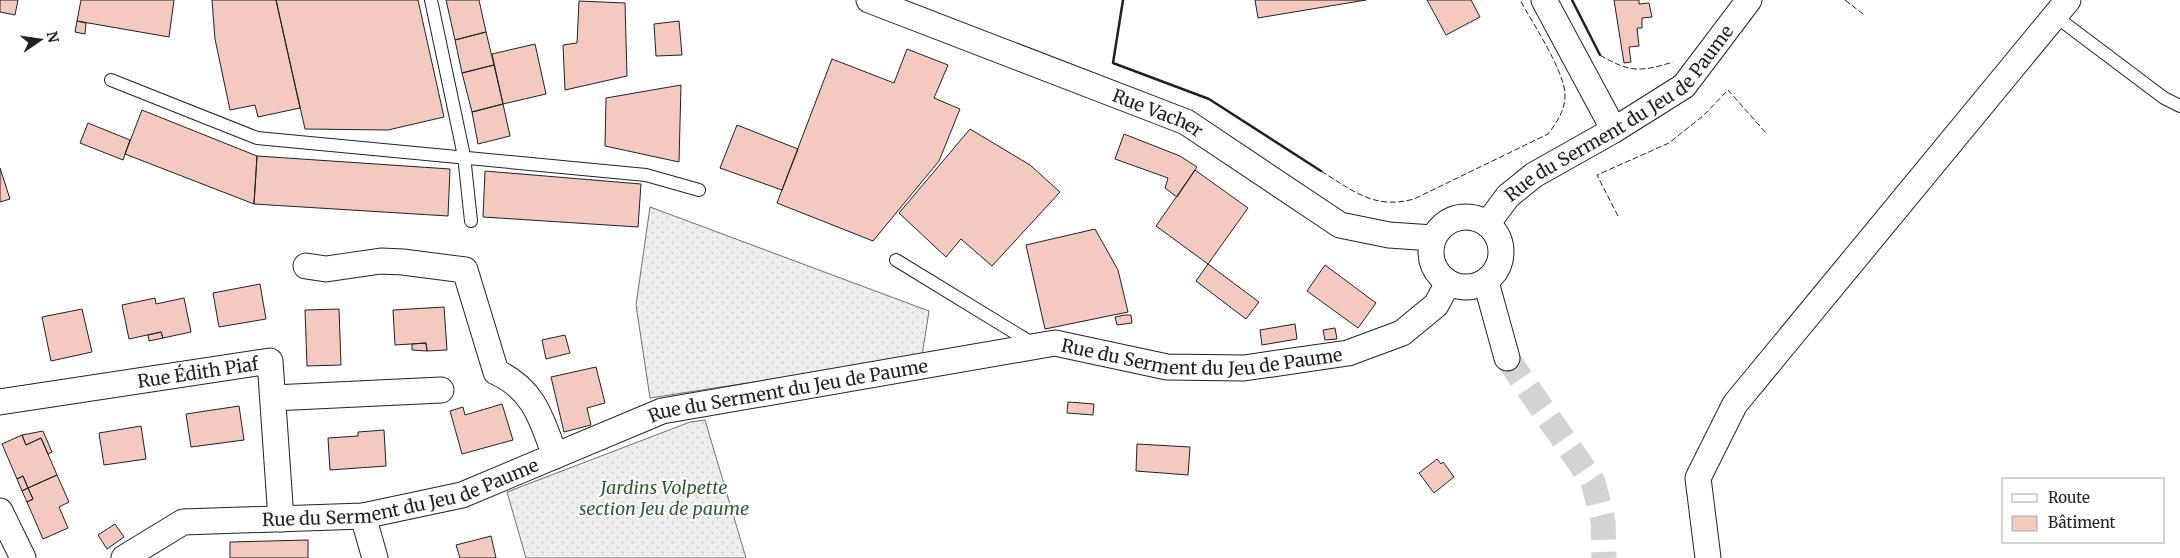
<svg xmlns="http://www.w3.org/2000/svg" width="2180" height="558" viewBox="0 0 2180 558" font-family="Merriweather,serif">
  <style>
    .garden { fill: url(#garden-dots); stroke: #6f6f6f }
    .building { fill: #f3c9c0; stroke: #222 }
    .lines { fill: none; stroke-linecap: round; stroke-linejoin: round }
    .street-tunnel { stroke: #d3d3d3; stroke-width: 25; stroke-dasharray: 25 12; stroke-linecap: butt }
    .lane-casing { stroke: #222; stroke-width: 14 }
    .street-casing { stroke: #222; stroke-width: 27 }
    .lane { stroke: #fff; stroke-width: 12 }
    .street { stroke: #fff; stroke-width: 25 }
    .fence { stroke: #222; stroke-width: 1; stroke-dasharray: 6 2.5; stroke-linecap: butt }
    .wall { stroke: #222; stroke-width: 2.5 }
    .labels { text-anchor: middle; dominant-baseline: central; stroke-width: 4; stroke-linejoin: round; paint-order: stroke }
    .street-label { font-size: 18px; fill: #222; stroke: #fff }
    .park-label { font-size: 18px; font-style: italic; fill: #2f5e38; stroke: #fff }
  </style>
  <defs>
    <pattern id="garden-dots" width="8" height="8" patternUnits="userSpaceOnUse" patternTransform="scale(1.25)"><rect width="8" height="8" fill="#eee"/><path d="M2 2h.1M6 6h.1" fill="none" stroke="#ccc" stroke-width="1.8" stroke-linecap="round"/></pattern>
  </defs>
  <rect width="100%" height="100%" fill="#fff"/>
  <path class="garden" d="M650,207L929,311L922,356L650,398L636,305Z
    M705,420L746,558H526L507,492L690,422Z"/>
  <path class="building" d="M0,0H18L15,15L0,12Z
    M81,0H174L169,37L77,21Z
    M212,0H276L300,108L258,117L255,105L230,110L215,39Z
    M276,0H418L444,117L388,130L305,129Z
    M446,0H479L486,32L455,40Z
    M1255,0H1366L1258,18Z
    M1427,0H1471L1480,17L1446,35Z
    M1614,0H1639V4L1649,3L1652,17L1642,18V28H1637L1639,46L1629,47L1631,62L1624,63Z
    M579,1L625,3L627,76L565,90L563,45L577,43Z
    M77,21L86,23L85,34L75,32Z
    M679,21L682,55L656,56L654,24Z
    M486,32L494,65L462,73L455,40Z
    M535,44L546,94L503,104L492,54Z
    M907,49L948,65L934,98L960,109L939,161L873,241L777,203L832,59L894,83Z
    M494,65L503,104L472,112L462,73Z
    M681,85L679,162L605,146L606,98Z
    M503,104L510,136L478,144L472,112Z
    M142,110L257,156L254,204L125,154Z
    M88,123L130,140L123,160L80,143Z
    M737,125L798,149L782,190L720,168Z
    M970,129L1030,165L1060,192L992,266L961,239L946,257L899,213Z
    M1124,134L1180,156L1197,167L1177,197L1165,188L1168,178L1115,159Z
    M257,156L450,169L448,216L254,204Z
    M0,168L10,199L0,202Z
    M1195,170L1248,208L1208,264L1156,226Z
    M485,171L641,184L638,227L483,217Z
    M1095,229L1118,270L1128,312L1045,329L1026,245Z
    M1208,264L1259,302L1246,319L1196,281Z
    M1325,265L1376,303L1358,328L1307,291Z
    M260,284L266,319L219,327L213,293Z
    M155,298L156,304L184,298L191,332L163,338L161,332L129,339L122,305Z
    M444,307L447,350L427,351L426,343L395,345L393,310Z
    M82,309L92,352L51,361L42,317Z
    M339,309L341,365L307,366L305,310Z
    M1125,315H1131L1132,323L1117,325L1115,317Z
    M1295,324L1297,339L1262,345L1260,330Z
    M1335,328L1337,339L1325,340L1323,330Z
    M161,332L163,338L149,341L148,335Z
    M565,335L570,353L546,359L542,340Z
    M426,343L427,351L412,350V344Z
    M596,367L605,403L587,408L591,425L564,432L551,377Z
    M1068,402L1094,404L1093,415L1067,413Z
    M502,404L513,440L462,454L450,411L463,407L465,415Z
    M239,406L244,440L191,447L186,414Z
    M141,426L146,459L104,465L99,433Z
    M384,430L386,466L330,470L328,438L358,436V432Z
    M43,431L52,452L48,454L41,438L26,445L22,435Z
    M22,435L26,445L41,438L57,475L28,488L23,476L17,479L2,444Z
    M1137,444L1190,447L1188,475L1136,471Z
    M1437,459L1441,464L1443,462L1454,477L1434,493L1419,473Z
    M57,475L69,502L59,507L68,528L43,539L27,502L33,499L28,488Z
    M23,476L28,488L22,491L17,479Z
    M28,488L33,499L27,502L22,491Z
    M115,524L124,537L107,549L98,535Z
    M491,536L496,558H460L456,545Z
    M308,540V558H230V542Z"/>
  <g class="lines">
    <path class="street-tunnel" d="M1507,358L1593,482L1603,521L1604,558"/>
    <defs>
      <path id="lane" d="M431,0L464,156L471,221
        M2055,16L2164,98L2180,106
        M111,80L257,138L646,175L699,190
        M896,260L1035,345"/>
      <g id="street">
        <path id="s1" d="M869,0L1186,122L1340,225L1389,235L1433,238"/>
        <path d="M1544,0L1614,130"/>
        <circle cx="1466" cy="252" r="35"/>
        <path id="s2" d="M1487,224L1508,196L1534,175L1614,130L1684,86L1749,0"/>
        <path d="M306,266L326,269L381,261L403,262L465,270L496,372C534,389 542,420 555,456"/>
        <path d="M1486,282L1507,358"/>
        <path d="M273,398L441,390"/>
        <path id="s3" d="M0,402L270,361L281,519"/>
        <path d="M0,511L23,558"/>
        <path d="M363,516L375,558"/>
        <path id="s4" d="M124,558L183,522L363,516L462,495L662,411L1055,343L1167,367L1244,368L1348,353L1402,333L1436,305L1448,283"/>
        <path d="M1708,558L1698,478L1735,404L2068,0"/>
      </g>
    </defs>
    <use href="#lane" class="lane-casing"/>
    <use href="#street" class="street-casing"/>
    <use href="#lane" class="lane"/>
    <use href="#street" class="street"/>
    <path class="fence" d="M1845,0L1863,14
      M1600,55C1630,73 1641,72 1673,62
      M1321,171C1353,191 1375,210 1414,199L1548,134C1557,122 1565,111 1565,95C1565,72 1532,22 1520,0
      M1618,216L1597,175L1669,143L1704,115L1728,90L1766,133"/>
    <path class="wall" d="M1123,0L1113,63L1209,99L1321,171
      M1572,0L1600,55"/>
  </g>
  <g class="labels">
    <g class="street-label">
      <text stroke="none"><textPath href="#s2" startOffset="175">Rue du Serment du Jeu de Paume</textPath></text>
      <text stroke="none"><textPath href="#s1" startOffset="310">Rue Vacher</textPath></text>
      <text stroke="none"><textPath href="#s4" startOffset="1115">Rue du Serment du Jeu de Paume</textPath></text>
      <text stroke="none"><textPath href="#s3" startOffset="200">Rue Édith Piaf</textPath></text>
      <text stroke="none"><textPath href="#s4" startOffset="695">Rue du Serment du Jeu de Paume</textPath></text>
      <text stroke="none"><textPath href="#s4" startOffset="290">Rue du Serment du Jeu de Paume</textPath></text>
    </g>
    <g class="park-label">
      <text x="664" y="487">Jardins Volpette<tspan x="664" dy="21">section Jeu de paume</tspan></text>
    </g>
  </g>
  <rect x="2002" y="478" width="162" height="65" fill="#ffffff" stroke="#a7a7a7"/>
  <rect x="2012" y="494" width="25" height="8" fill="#ffffff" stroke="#a7a7a7"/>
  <text x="2048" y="503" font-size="15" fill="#222222">Route</text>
  <rect x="2012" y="516" width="25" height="15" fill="#f3c9c0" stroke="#a7a7a7"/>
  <text x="2048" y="528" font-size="15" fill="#222222">Bâtiment</text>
  <g transform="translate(40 40) rotate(77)" stroke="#ffffff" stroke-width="4" paint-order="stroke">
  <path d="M0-4L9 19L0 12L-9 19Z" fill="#222222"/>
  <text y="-8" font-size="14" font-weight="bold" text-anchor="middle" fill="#222222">N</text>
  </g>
</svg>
